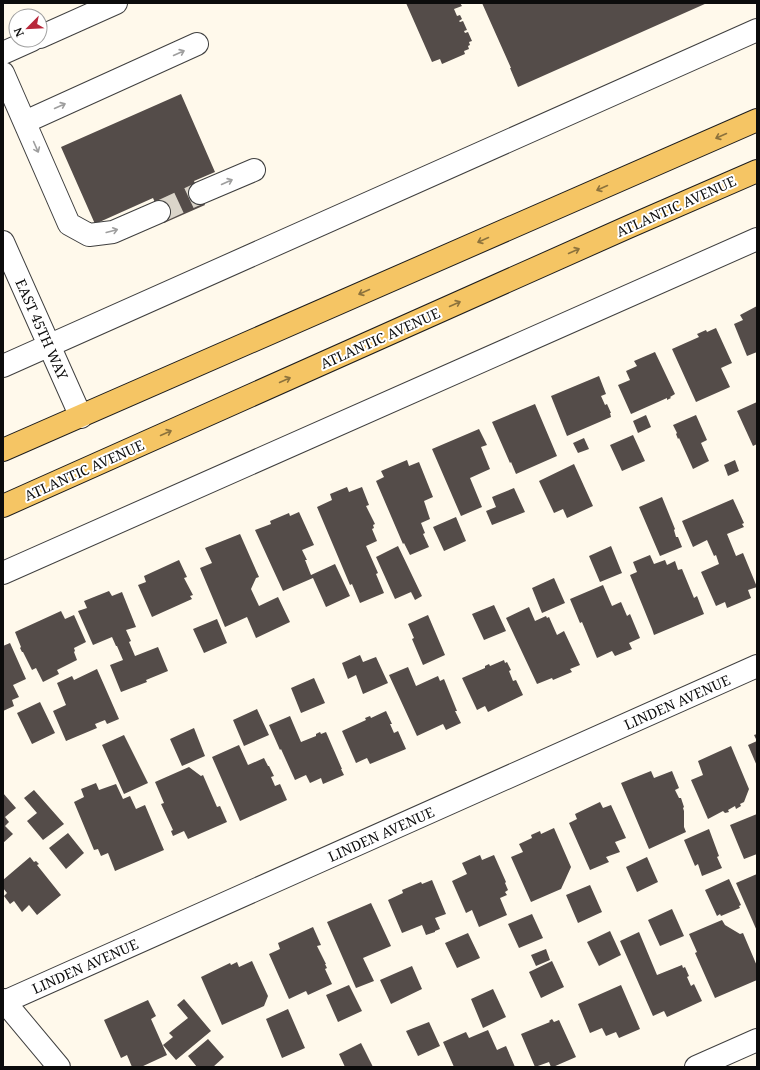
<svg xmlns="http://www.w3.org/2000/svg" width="760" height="1070" viewBox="0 0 760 1070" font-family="'Noto Serif',serif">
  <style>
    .building { fill: #544c49 }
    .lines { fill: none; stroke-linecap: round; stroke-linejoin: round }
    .minor-tunnel { stroke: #dbd5ca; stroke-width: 22; stroke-dasharray: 22 11; stroke-linecap: butt }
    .minor-casing { stroke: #3f3f3f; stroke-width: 24 }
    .major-casing { stroke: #1d1d1d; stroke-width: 24 }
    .minor { stroke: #fff; stroke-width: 22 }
    .major { stroke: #f5c564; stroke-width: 22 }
    .oneway { stroke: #9e9e9e }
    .oneway2 { stroke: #8c723c }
    .labels { text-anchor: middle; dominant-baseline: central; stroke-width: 4; stroke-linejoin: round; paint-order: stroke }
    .street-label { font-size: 14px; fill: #0c0c0c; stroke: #fff }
  </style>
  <rect width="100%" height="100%" fill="#fff9eb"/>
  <path class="building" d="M406,3H460L462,6L454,9L457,16L460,15L462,19L459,21L460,22L463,21L467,30L464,31L465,33L468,32L472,41L469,42L470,45L468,46L469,49L464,51L465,54L442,64L440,59L432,62Z
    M482,3H707L518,87L510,68H511Z
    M181,94L215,172L194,181L205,205L164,223L153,198L95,224L61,147Z
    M757,306V352L747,356L734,324L743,320L740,315Z
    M716,328L732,363L721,368L730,387L696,402L672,349L699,337L697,334L706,330L707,332Z
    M655,352L675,394L670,397L671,398L667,400V398L631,414L618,385L630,380L626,371L637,366L634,361Z
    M599,376L606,394L601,396L605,405L607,404L611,413H610L611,417L567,436L551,396Z
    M757,402V444L753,446L737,411Z
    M535,404L557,456L516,474L511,462L510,463L492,422Z
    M646,415L651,427L638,433L633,421Z
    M696,415L707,440L701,443L709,461L693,469L679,438L678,439L676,434L677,433L673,425Z
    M479,429L487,445L481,447L490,469L470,478L482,507L461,516L432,449Z
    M633,435L645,461L622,471L610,445Z
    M584,438L589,449L578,453L573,443Z
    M407,460L409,466L419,462L433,497L424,501L430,519L421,523L425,533L423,534L429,547L410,555L404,543L403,544L376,481L384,477L381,471Z
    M735,460L739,471L728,476L724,465Z
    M574,464L593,506L567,518L563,509L554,513L539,481Z
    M347,487L349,492L362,487L369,505L366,506L375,524L373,525L374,528L372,529L377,541L366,546L378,573L376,574L384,593L360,603L352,584L350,585L317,507L332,500L330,494Z
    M514,488L525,512L492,525L486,511L496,507L492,497Z
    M662,497L675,529L674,530L676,537H678L682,547L660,556L639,507Z
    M733,499L744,523L742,524L744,527L727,534L736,556L743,553L757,587L748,590L751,598L727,608L725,602L716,606L701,572L719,564L716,555L714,556L707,540L693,547L682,521Z
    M299,512L314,545L302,550L307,560H305L311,575L335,564L350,596L326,607L313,578L283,591L255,530L271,524L270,521L289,513L290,516Z
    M456,517L466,541L444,551L433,527Z
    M240,534L259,577L256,578L251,589L259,606L278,597L290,622L256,638L247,617L225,627L200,568L212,563L205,548Z
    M398,546L422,596L415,600L411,592L395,599L376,557Z
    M611,546L622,573L600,582L589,556Z
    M650,555L654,564L665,560L667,565L675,561L678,570L682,569L694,598L697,596L704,614L654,635L652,629L630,575L637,572L633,562Z
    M179,560L187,577L184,578L193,595L190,596L192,599L152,617L138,585L146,582L144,576Z
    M554,578L565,603L542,613L532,588Z
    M603,585L612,606L621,602L627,616L630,614L640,638L629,643L632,649L615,656L612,651L597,658L582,622L580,623L570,599Z
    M109,591L112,596L122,592L136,627L126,630L131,641L129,642L135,656L158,647L168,671L146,680L147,682L121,692L110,665L123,660L117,646H116L112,637L93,645L78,611L87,608L84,601Z
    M494,605L506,631L484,640L472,614Z
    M529,607L535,621L546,616L547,618L549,617L557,635L564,631L580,665L570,669L572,672L553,680L552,678L537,684L506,618Z
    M61,611L65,619L74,615L86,642L74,648L75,651L74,652L77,660L57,670L59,674L43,682L36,668L32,670L23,652H22L20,648L21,647L15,632Z
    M428,615L445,655L423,665L412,639L414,638L408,624Z
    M217,619L227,643L204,653L193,629Z
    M10,643L26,679L13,685L19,697L12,700L14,706L3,711V646Z
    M360,655L363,662L376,657L388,683L363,694L356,675L348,679L342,663Z
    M504,660L505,663L507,662L511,670L509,671L513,681L516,680L523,695L488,712L485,706L477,710L462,678L485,668V666L489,664L490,666Z
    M408,667L416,686L438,676L440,681L444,679L457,711H455L461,723L446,730L443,724L417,736L389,675Z
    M97,669L119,719L107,724L105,720L95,724L97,728L66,741L53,711L66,705L57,683L72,676L74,680Z
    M314,678L325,703L301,713L291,688Z
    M40,702L55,733L32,744L17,713Z
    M257,709L269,735L244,746L233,720Z
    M386,711L392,724H390L394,733L398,731L406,749L370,764L367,758L356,763L342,731L366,720L365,718L370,716L371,718Z
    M290,716L301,742L316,736V734L320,732L321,734L326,732L342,769H341L344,775L323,784L321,778L310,783L306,775L295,780L281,749L280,750L269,725Z
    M194,728L205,756L182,766L170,739Z
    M757,734V766L748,745L757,741L754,735Z
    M124,735L148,783L124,794L102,745Z
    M239,745L248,765L264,758L268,766H269L274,776L271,777L275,786L280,784L287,800L240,821L212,757Z
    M731,746L749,789L744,802L740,804L741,806L736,809L735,806L728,810L729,812L725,813L723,811L708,819L691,780L703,775L698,761Z
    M189,767L201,776L203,775L217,807L220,806L227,822L188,839L184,831L173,836L171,831L173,830L161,804L164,803L155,782Z
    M651,771L654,778L672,771L679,788L675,790L679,798H681L684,807L683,808L684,811V827L686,832L649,849L621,783Z
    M96,783L99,790L116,784L123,799L130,796L136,809L145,805L164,850L115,871L108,853L101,856L98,849L94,850L74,802L84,797L81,789Z
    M34,790L64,824L43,840L27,821L37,813L24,798Z
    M3,793L16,808L5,817L9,822L5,826L13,834L3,843Z
    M600,802L603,808L611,805L626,838L615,842L620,852L606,857L609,862L590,870L569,823L577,819L575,814Z
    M757,814V854L744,859L730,825Z
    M554,828L571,867L561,889L531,902L511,857L523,852L519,844L532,838L531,835L540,831L541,834Z
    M709,829L719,856L717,857L722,868L702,876L698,864L695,866L684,840Z
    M68,833L84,853L66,869L49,848Z
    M480,855L482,860L494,855L506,882L505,883L508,890L505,892L507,895L500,898L507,915L479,927L472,910L466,913L452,881L467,874L462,863Z
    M30,857L34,862L36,861L39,864L37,865L61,895L37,915L29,905L22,912L14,901L10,904L4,896L7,893L3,888V880Z
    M647,857L658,882L637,892L626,867Z
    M757,874V931L736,883Z
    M729,879L741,905L739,906L740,908L721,916L720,914L717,916L705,890Z
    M432,880L446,914L435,918L440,929L435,931V932L426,935L422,925L402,933L388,900L403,893L402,890L421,882L422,884Z
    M590,885L602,912L578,923L566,895Z
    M371,903L391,946L363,958L374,981L356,988L327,922Z
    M672,909L684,936L660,946L648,920Z
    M532,914L543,938L519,948L508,924Z
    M722,920L725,925L740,934L743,933L757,966V980L715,998L695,953L697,952L689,934Z
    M313,927L321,945L317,946L326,964H325L327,968L325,969L332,984L308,995L306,991L289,999L269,954L280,949L278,943Z
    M610,931L621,955L599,966L587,942Z
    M639,932L657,975L682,965L683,968L685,967L689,976L687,977L691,986L694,984L702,1001L667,1017L664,1011L653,1016L620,941Z
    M468,933L480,958L457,968L445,943Z
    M546,949L550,960L536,966L531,955Z
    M252,961L268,996L264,1006L222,1025L201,977L230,963L231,965L237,962L239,967Z
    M552,961L564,987L541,998L529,972Z
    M412,966L422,989L391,1004L380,980Z
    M349,985L362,1011L338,1022L326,995Z
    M621,985L640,1029L619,1038L616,1032L606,1036L602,1028L590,1033L578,1004Z
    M493,989L506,1017L483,1028L471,999Z
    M184,999L211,1031L176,1060L163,1045L173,1037L169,1033L188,1018L177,1005Z
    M148,1000L156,1016L151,1019L167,1055L141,1067H132L127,1055L121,1058L104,1020Z
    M288,1009L305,1048L282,1058L266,1019Z
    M552,1019L554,1022L559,1020L576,1057L553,1067H551L549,1062L535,1067L521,1034L550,1022L549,1021Z
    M429,1022L440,1046L418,1056L406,1031Z
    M488,1030L497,1050L506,1046L515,1067H454L443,1042L466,1032L469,1038Z
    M208,1039L224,1057L213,1067H197L188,1056Z
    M361,1043L373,1067H345L339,1054Z"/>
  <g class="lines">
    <path class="minor-tunnel" d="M159,212L200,193"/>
    <defs>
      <path id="minor" d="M40,37L116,3
        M3,53L32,40
        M3,73L69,224L89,235L113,232L159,212
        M25,122L197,44
        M200,193L254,170
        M3,242L81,417
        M3,366L757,30
        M3,573L757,239
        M3,1000L59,1067
        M4,1002L757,666
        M696,1067L757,1040"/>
      <path id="major" d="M3,450L757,120
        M3,506L626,228L757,171"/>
    </defs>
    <use href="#minor" class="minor-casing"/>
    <use href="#major" class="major-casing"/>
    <use href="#minor" class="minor"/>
    <use href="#major" class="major"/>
  </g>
  <defs><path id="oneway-shaft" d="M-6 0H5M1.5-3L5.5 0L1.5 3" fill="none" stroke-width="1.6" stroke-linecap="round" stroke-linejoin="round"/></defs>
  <g class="oneway">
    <use href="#oneway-shaft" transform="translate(179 53) rotate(-24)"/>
    <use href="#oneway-shaft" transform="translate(60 106) rotate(-24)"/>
    <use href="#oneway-shaft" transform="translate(36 147) rotate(66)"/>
    <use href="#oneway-shaft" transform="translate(227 182) rotate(-24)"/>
    <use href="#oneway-shaft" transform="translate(112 231) rotate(-15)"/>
  </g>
  <g class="oneway2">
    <use href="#oneway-shaft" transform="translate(721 136) rotate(156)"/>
    <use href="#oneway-shaft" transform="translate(602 188) rotate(156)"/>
    <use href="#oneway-shaft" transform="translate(483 240) rotate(156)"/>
    <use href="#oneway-shaft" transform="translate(574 251) rotate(-24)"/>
    <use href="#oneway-shaft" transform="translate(364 292) rotate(156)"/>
    <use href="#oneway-shaft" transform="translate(455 304) rotate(-24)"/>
    <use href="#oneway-shaft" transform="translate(285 380) rotate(-24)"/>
    <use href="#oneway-shaft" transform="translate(166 433) rotate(-24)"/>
  </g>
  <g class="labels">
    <g class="street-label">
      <text transform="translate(676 206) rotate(-24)">ATLANTIC AVENUE</text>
      <text transform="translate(42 329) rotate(66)">EAST 45TH WAY</text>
      <text transform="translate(380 338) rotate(-24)">ATLANTIC AVENUE</text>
      <text transform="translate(84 470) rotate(-24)">ATLANTIC AVENUE</text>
      <text transform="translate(677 702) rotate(-24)">LINDEN AVENUE</text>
      <text transform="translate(381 834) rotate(-24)">LINDEN AVENUE</text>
      <text transform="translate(85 966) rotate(-24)">LINDEN AVENUE</text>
    </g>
  </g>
  <rect width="760" height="1070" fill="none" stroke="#0c0c0c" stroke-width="8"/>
  <g transform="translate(28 28) rotate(246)"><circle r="19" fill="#ffffff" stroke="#9e9e9e"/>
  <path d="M0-3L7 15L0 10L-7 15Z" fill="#b8283b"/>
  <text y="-6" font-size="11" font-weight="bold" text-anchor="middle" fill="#0c0c0c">N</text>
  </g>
</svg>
